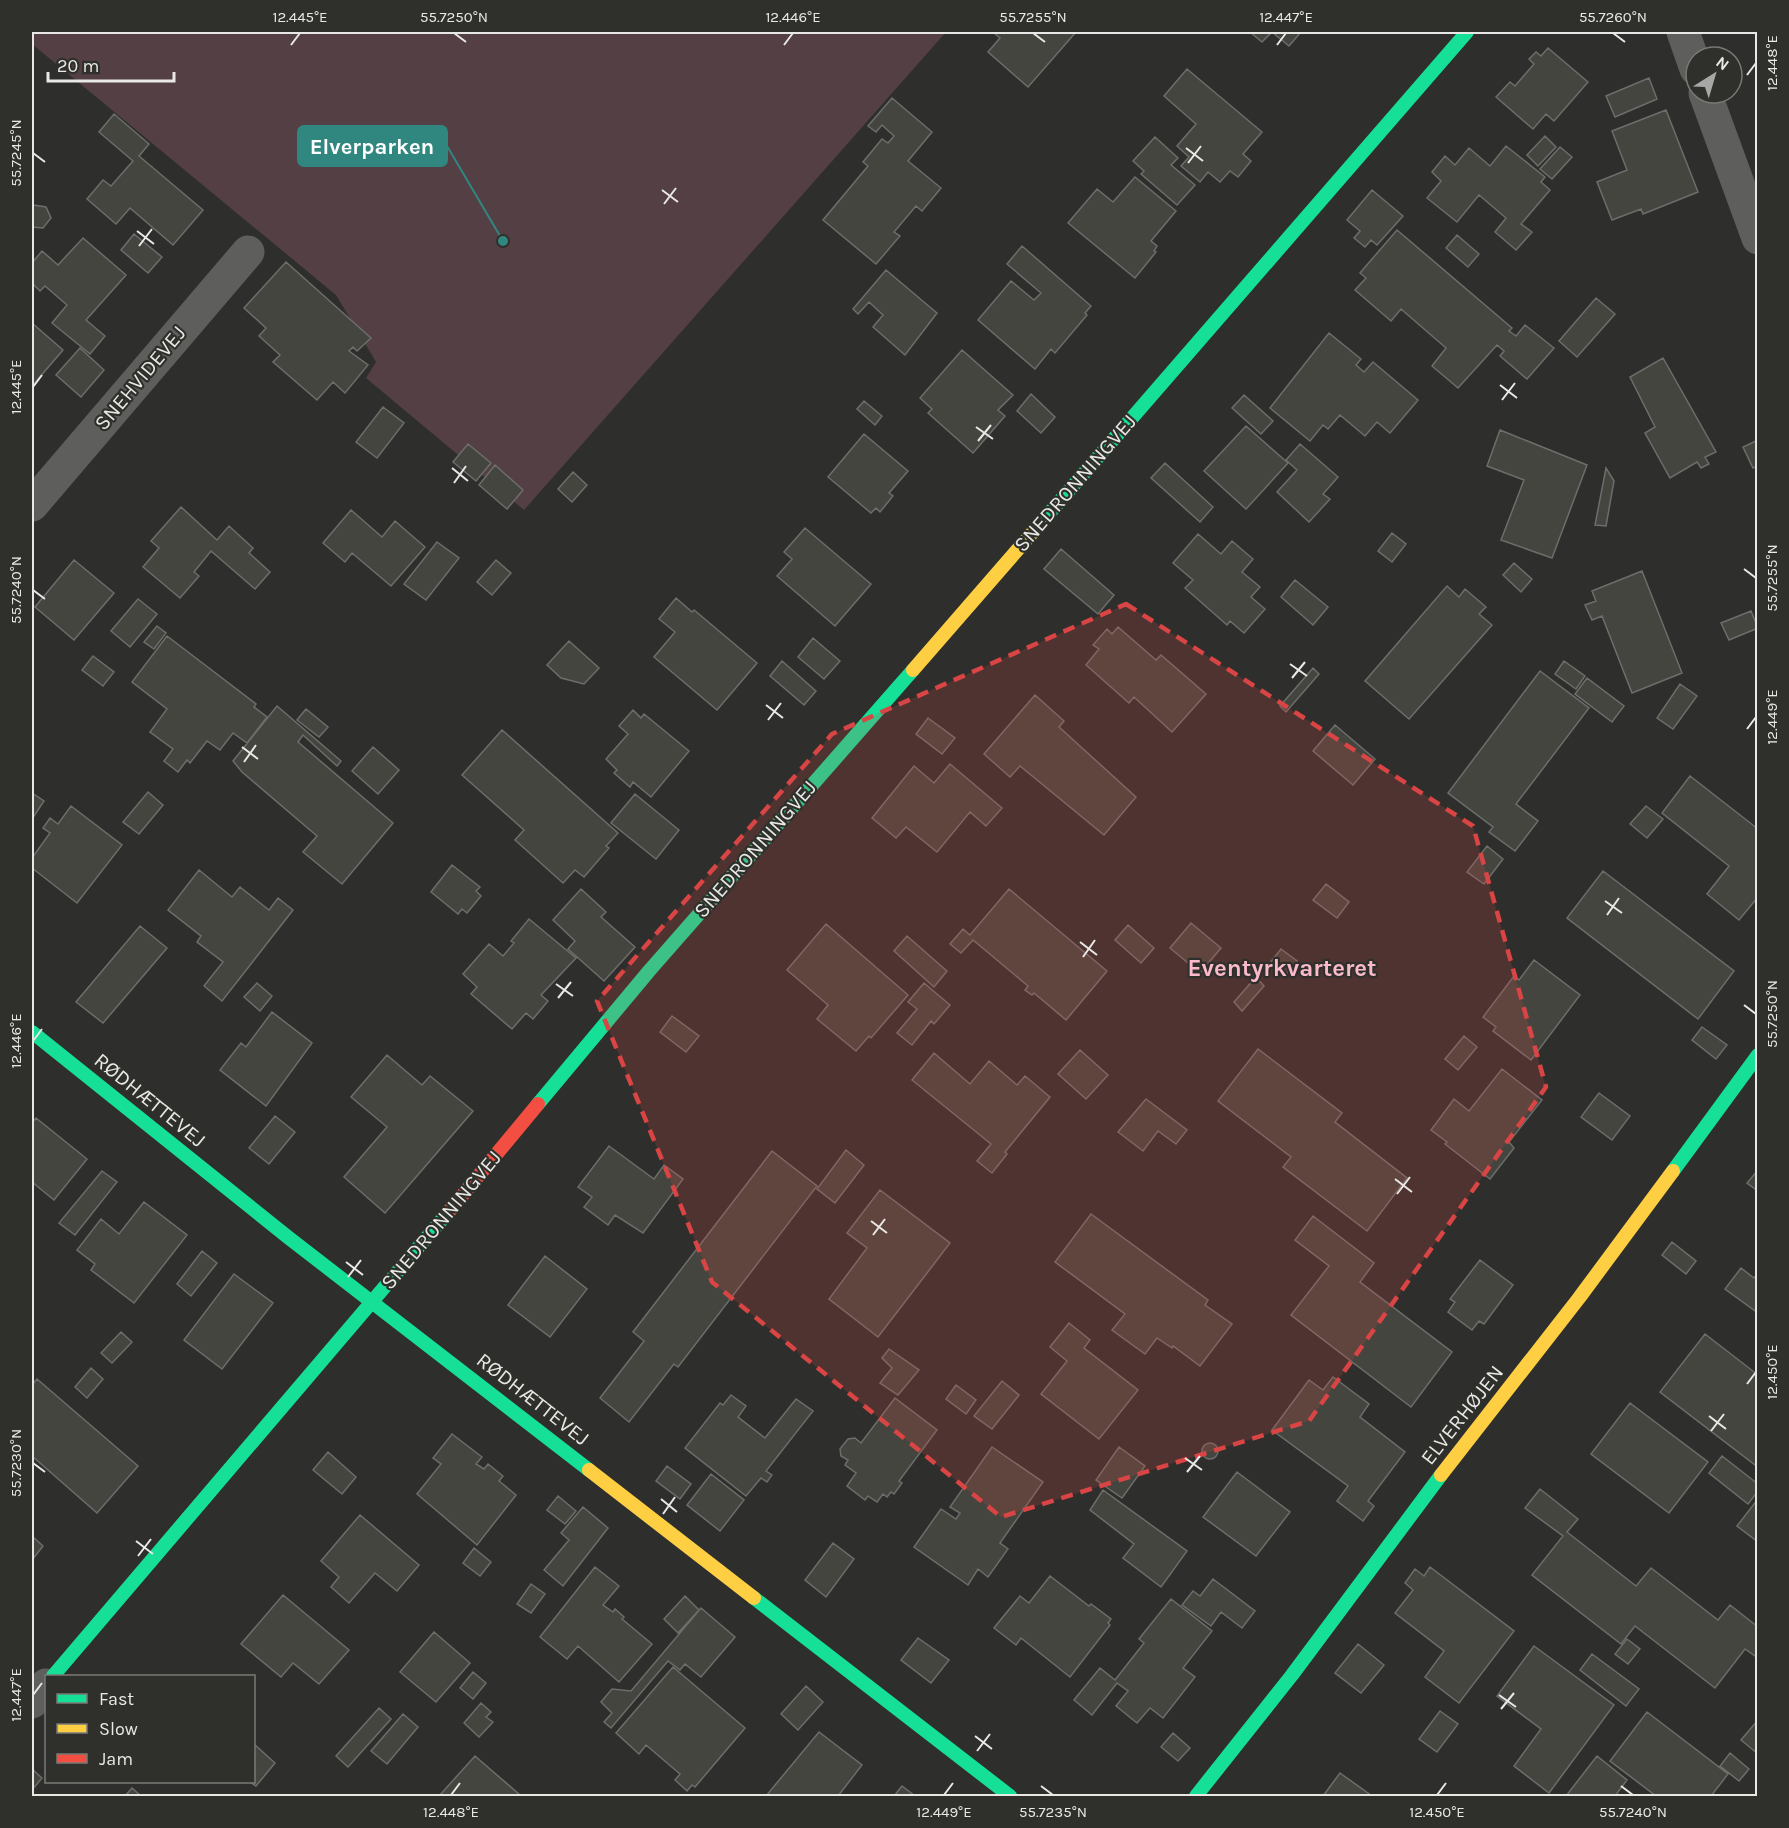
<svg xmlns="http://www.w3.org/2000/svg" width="1789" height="1828" viewBox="0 0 1789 1828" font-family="Karla,sans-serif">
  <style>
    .green { fill: #543f44 }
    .building { fill: #43453e; stroke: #6d6e6c; stroke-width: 1.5 }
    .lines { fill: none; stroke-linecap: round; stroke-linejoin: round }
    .street { stroke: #5e5e5d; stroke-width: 33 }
    .fast { stroke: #16e098; stroke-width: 14 }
    .slow { stroke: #ffcf43; stroke-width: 14 }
    .jam { stroke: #f24e42; stroke-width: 14 }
    .marked { fill: #d94544; fill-opacity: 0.2; stroke: #d94544; stroke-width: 4.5; stroke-dasharray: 12 8; stroke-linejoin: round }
    .ticks { fill: none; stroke: #e8e9e6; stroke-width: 2 }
    .labels { text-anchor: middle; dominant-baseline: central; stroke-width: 4.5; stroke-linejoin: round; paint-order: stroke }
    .street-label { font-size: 21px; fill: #e8e9e6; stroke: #2f302b }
    .quarter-label { font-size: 24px; font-weight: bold; fill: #fbb9cc; stroke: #2f302b }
    .leader { fill: none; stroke: #308780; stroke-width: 2 }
    .callout-dot { fill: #308780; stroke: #2f302b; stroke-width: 2 }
    .callout { fill: #308780; stroke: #308780; stroke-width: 2 }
    .callout-label { font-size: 22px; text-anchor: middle; font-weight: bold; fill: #fff }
    .neatline { fill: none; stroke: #e8e9e6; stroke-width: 2 }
    .ticks-label { font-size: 15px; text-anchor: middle; fill: #e8e9e6 }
  </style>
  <rect width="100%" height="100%" fill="#2e2f2c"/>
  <path class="green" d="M32,32H946L524,510L366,378L376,362L336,295L32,44Z"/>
  <path class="building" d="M993,32H1076L1028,87L988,52L1000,38Z
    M1250,32H1272L1262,42Z
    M1272,32H1301L1289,46Z
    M1548,48L1588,82L1554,121L1546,114L1533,129L1496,97L1510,82L1515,86L1534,64L1529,59L1536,52L1541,56Z
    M1187,69L1262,132L1243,154L1251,161L1238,177L1230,171L1220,182L1208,172L1200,182L1181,166L1189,157L1177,146L1196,124L1164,96Z
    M1649,78L1657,99L1615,117L1606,96Z
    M892,98L932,132L908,161L941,188L922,211L916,206L894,232L900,236L876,264L823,220L868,166L863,162L882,139L888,143L894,136L882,125L876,132L868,126Z
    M1666,110L1698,192L1643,214L1641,209L1612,220L1597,182L1627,170L1612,131Z
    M114,114L149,144L139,156L203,210L173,245L130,208L116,224L87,199L103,180L111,186L133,161L99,132Z
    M1545,136L1556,147L1538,166L1527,155Z
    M1155,137L1178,158L1171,165L1195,185L1177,205L1141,174L1144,171L1133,161Z
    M1506,146L1545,177L1541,182L1550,190L1521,224L1532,232L1516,250L1495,232L1506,218L1479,195L1457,222L1427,198L1441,181L1432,172L1445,156L1455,165L1469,148L1490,166Z
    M1560,147L1572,157L1552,179L1540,169Z
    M1135,177L1176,211L1151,241L1157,246L1154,251L1156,252L1135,278L1068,223L1097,189L1113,202Z
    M1372,190L1403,216L1377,245L1371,240L1365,247L1354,238L1360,231L1347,220Z
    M33,205L46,207L51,218L43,228L32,227Z
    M1397,230L1512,328L1509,331L1516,336L1525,325L1554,348L1527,379L1500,356L1504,351L1497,345L1458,388L1432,366L1446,348L1401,309L1391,321L1355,290L1366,278L1360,273Z
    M134,234L162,257L148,273L121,250Z
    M1457,235L1479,254L1468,267L1446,248Z
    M83,238L126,275L86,320L105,336L90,354L52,323L67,305L45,286L40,291L32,283V263L42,251L58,265Z
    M1022,246L1091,306L1085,313L1087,315L1055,353L1051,349L1035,369L978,320L1011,281L1034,300L1041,293L1007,264Z
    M286,262L371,338L357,351L353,347L349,351L368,365L345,393L333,382L317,400L273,362L280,355L259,336L266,328L244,308Z
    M886,270L937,313L905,355L873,327L883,315L869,302L858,314L853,309Z
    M1596,298L1615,314L1577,357L1559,341Z
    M32,323L63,350L32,386Z
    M1329,333L1361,359L1356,365L1364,372L1373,362L1418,400L1390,433L1377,422L1365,436L1340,415L1328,429L1323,425L1310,441L1270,408Z
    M80,348L104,370L81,397L56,375Z
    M962,350L1013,395L998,410L1005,416L973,453L928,413L932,409L920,398Z
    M1663,358L1716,452L1705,457L1709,464L1701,468L1697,462L1670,478L1645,433L1655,427L1630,377Z
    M1031,394L1055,417L1041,433L1017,411Z
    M1244,395L1273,421L1261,434L1232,408Z
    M864,401L882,416L875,425L857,409Z
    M383,407L404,423L377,458L356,442Z
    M1246,426L1288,463L1246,509L1204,471Z
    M1500,430L1587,465L1552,558L1501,540L1524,480L1487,466Z
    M864,434L908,471L889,493L893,496L880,512L876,508L871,513L828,477Z
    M1758,440V466L1753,468L1743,447Z
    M468,444L491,463L476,481L453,462Z
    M1300,444L1338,477L1323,494L1330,499L1309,522L1277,492L1297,470L1286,460Z
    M1165,463L1213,507L1200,522L1151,478Z
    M495,465L523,490L507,509L479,485Z
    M1606,468L1614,481L1606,526L1595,525Z
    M573,472L587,485L572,502L558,489Z
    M181,507L217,540L229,526L253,548L249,553L270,572L255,589L211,551L194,572L199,576L180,598L143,567L159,548L151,541Z
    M351,510L382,537L395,521L425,547L391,586L352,553L345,562L323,543Z
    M805,528L871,584L835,626L777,576L792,559L784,552Z
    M1392,533L1406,544L1392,562L1378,551Z
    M1198,534L1221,554L1232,541L1253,559L1242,572L1260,587L1251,597L1265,609L1244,633L1230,621L1227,625L1185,588L1193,580L1173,563Z
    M437,542L459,558L426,600L404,584Z
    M1061,549L1114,595L1098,614L1044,569Z
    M74,560L114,593L74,640L35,607Z
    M496,560L511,573L492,595L477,582Z
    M1514,563L1532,579L1521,592L1503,575Z
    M1642,571L1682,673L1632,693L1602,616L1592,620L1585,605L1596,601L1592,591Z
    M1295,580L1328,607L1313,625L1281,597Z
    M1447,586L1459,597L1465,589L1486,607L1479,614L1492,625L1409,719L1365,681Z
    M676,598L692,612L694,610L757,663L717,710L654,657L675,632L659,619Z
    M138,599L157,614L130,647L111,631Z
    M1751,611L1758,628L1729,640L1721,623Z
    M157,626L166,633L154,649L144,642Z
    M1118,627L1156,660L1161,655L1206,694L1172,732L1134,697L1129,703L1086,665L1099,649L1093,645L1107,629L1112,634Z
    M167,636L256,704L254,707L267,717L247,743L233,733L220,750L207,741L190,763L187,760L178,772L164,761L173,749L150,732L167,709L132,682Z
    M813,638L840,661L824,679L798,657Z
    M569,641L599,668L584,684L561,678L547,665Z
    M93,656L114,672L103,686L82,670Z
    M782,661L816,691L804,705L770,676Z
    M1564,661L1585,676L1576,689L1555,674Z
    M1313,668L1319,674L1286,712L1280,706Z
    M1540,671L1589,708L1516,804L1538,821L1515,851L1489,832L1493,827L1448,793Z
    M1587,678L1624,706L1612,722L1575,694Z
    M1680,684L1697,696L1673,729L1657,718Z
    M1035,695L1064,721L1059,727L1136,797L1104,835L1020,766L1010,777L984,754Z
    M277,706L341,761L337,766L303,735L298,742L393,823L342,884L303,852L317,836L242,772L233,761Z
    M306,709L328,727L319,737L297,720Z
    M633,710L641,718L644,714L689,751L651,797L633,782L630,787L614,773L617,770L606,759L628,734L619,726Z
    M928,718L955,738L942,754L916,734Z
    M1335,725L1375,759L1353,785L1313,751Z
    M502,730L618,833L606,846L609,848L584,877L575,870L563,883L515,840L524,830L462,775Z
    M373,747L399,770L378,794L352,771Z
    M950,764L1002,808L986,826L970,812L937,852L906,827L896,838L872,818L914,766L934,783Z
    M1690,776L1758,829V897L1739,920L1707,894L1729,866L1662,813Z
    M148,792L163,805L139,834L123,822Z
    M32,793L44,801L32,819Z
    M635,794L679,830L656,859L611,823Z
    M71,806L122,845L77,903L32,868V858L50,833L43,828L50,818L58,824Z
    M1646,806L1663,819L1647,838L1630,824Z
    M1487,846L1503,859L1484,884L1467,872Z
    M452,865L480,887L476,891L481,896L467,913L462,909L458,914L431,892Z
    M199,870L232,897L240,887L269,910L278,898L293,910L222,1001L204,986L223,962L197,942L201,936L168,910Z
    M1603,871L1734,971L1698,1019L1567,918Z
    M1326,884L1349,902L1337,918L1313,900Z
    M581,889L606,912L601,917L635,947L604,981L568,949L575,941L553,920Z
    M1009,889L1107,971L1066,1020L1034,993L1032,995L1025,990L1028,986L973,940L961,953L950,944L963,929L970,935Z
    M529,919L576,958L541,995L548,1001L533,1019L526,1013L512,1029L471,994L477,987L463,974L489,944L503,956L514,943L511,941Z
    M1191,923L1221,948L1200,973L1170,948Z
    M826,924L908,995L871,1038L869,1036L856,1051L817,1019L828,1005L787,970Z
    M1128,925L1154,948L1141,963L1115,940Z
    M140,926L167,948L103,1023L76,1002Z
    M907,936L947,971L934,987L894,951Z
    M1281,949L1297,961L1284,977L1269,964Z
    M1534,960L1580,995L1531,1060L1493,1031L1496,1027L1483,1017L1514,976L1519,980Z
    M1256,977L1264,986L1242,1011L1234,1002Z
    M257,983L272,996L260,1011L244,997Z
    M924,983L950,1005L934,1024L931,1021L912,1045L897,1033L917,1009L908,1002Z
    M272,1012L312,1043L266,1106L220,1070L241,1043L246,1047Z
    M672,1016L699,1036L686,1052L660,1032Z
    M1702,1027L1727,1045L1716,1059L1692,1040Z
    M1464,1036L1477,1047L1458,1070L1445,1059Z
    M1258,1049L1342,1113L1335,1122L1407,1178L1367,1231L1283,1167L1291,1157L1218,1101Z
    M1080,1050L1108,1075L1086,1099L1058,1074Z
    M934,1053L970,1084L989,1061L1017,1085L1025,1076L1050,1097L1005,1152L1007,1154L992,1173L977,1161L991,1144L912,1080Z
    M387,1055L422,1085L430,1076L473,1111L385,1213L344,1177L387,1127L351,1097Z
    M1502,1069L1542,1100L1509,1142L1514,1148L1490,1179L1445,1144L1447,1142L1431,1130L1454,1099L1469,1111Z
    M1599,1093L1630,1116L1612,1140L1581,1117Z
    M1146,1099L1187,1130L1176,1144L1158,1131L1143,1151L1118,1132Z
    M275,1116L295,1132L269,1164L249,1148Z
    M36,1118L87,1159L54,1200L32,1182V1123Z
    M609,1146L654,1179L664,1165L683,1179L643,1233L615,1215L608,1225L584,1207L592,1197L578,1187Z
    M846,1150L864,1165L835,1203L817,1189Z
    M772,1151L817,1186L678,1367L674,1364L629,1422L600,1398L644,1341L633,1332Z
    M1758,1170V1191L1747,1183Z
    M102,1171L117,1182L75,1235L59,1223Z
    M880,1190L950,1243L878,1337L829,1299L867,1248L847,1233Z
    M144,1202L187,1235L134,1303L91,1270L95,1264L77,1250L101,1219L119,1234Z
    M1091,1214L1208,1300L1205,1305L1232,1324L1200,1366L1173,1346L1172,1348L1157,1338L1145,1354L1112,1330L1125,1314L1055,1262Z
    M1313,1216L1374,1263L1360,1282L1452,1352L1411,1407L1291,1315L1329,1266L1295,1240Z
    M1672,1242L1696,1261L1686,1274L1662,1255Z
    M202,1251L217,1263L191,1296L177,1284Z
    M545,1256L587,1289L550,1337L508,1305Z
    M1480,1260L1513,1285L1484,1324L1479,1321L1472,1330L1448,1312L1455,1302L1450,1299Z
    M1741,1268L1754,1278L1758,1273V1313L1725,1289Z
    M234,1274L273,1303L222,1369L184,1340Z
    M1069,1323L1090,1340L1084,1348L1138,1390L1099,1439L1041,1394L1067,1361L1050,1347Z
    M121,1332L132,1342L112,1363L101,1353Z
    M1705,1334L1758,1375V1461L1755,1465L1660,1392Z
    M889,1349L919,1370L898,1395L880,1383L892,1368L882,1358Z
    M91,1368L103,1379L87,1398L75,1387Z
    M1333,1377L1369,1404L1360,1417L1405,1452L1368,1501L1374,1506L1363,1521L1337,1501L1348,1486L1272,1430L1309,1380L1323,1390Z
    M37,1379L138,1466L97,1513L32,1456V1385Z
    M1002,1381L1019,1395L992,1429L974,1416Z
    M956,1385L976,1400L966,1414L946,1399Z
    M731,1395L746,1406L738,1417L765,1438L796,1399L813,1411L766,1471L772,1475L767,1482L761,1478L746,1496L685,1448L720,1403L723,1405Z
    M895,1398L937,1430L899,1481L902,1483L894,1494L891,1492L887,1497L883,1494L877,1502L868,1496L865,1500L847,1486L856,1473L845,1465L848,1460L841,1456L840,1449L848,1439L855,1438L861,1443Z
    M1630,1403L1708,1462L1669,1513L1591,1454Z
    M452,1434L482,1457L476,1464L484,1469L488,1464L503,1476L499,1481L516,1495L477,1545L417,1494L441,1464L433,1458Z
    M1202 1451a8 8 0 1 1 16 0a8 8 0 1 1-16 0Z
    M992,1447L1043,1482L1000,1543L1008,1549L988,1577L978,1569L968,1585L914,1547L941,1509L956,1519L960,1513L950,1507Z
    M1119,1447L1145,1466L1122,1498L1096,1480Z
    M328,1452L356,1477L342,1494L313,1470Z
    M1722,1456L1758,1484V1491L1748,1504L1709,1473Z
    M667,1466L691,1484L680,1499L656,1481Z
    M1237,1472L1290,1512L1256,1556L1203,1517Z
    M711,1474L744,1500L720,1531L687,1505Z
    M1540,1489L1578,1519L1567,1532L1636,1586L1651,1568L1718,1620L1730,1605L1758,1627V1658L1745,1649L1715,1688L1635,1626L1621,1644L1532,1575L1563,1536L1525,1508Z
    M1103,1490L1187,1551L1161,1587L1123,1558L1134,1544L1090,1510Z
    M558,1496L576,1511L565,1524L547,1510Z
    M1758,1499V1542L1737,1526Z
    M583,1507L608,1528L563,1586L544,1570L569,1540L561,1533Z
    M360,1515L419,1565L397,1591L375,1573L349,1603L331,1587L339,1577L321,1561Z
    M32,1536L43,1546L32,1560Z
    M833,1543L854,1559L826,1597L805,1580Z
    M474,1548L491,1562L480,1576L463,1563Z
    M595,1567L619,1586L603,1605L613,1612L615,1609L624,1617L622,1619L652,1644L619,1682L578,1646L567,1659L540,1637Z
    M1430,1567L1514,1631L1459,1703L1425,1677L1444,1651L1395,1613L1413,1590L1405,1583L1415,1569L1424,1576Z
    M1050,1576L1089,1606L1091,1604L1111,1619L1108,1623L1110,1625L1070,1677L1021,1638L1016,1645L994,1628L1020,1596L1029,1603Z
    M1213,1579L1255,1611L1242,1628L1221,1612L1211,1626L1182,1605L1193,1591L1200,1596Z
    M531,1584L545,1594L531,1613L517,1604Z
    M283,1595L349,1650L319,1684L293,1663L281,1677L241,1644Z
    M685,1596L699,1610L678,1633L664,1619Z
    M1171,1599L1212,1631L1183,1668L1195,1677L1163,1718L1150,1708L1137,1723L1116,1706L1128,1691L1117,1683L1092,1715L1074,1700L1100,1668L1115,1680L1144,1643L1139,1639Z
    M701,1608L735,1637L701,1677L685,1664L680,1670L668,1661L611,1728L604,1722L612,1713L601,1702L612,1689L631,1691Z
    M434,1632L470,1663L436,1702L400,1672Z
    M918,1638L949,1660L931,1683L901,1660Z
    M1627,1639L1640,1649L1628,1664L1615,1654Z
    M1358,1644L1384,1665L1361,1693L1335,1673Z
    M1534,1646L1614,1705L1549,1793L1514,1766L1541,1729L1497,1696Z
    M1592,1654L1639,1689L1626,1706L1580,1670Z
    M673,1667L745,1728L695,1787L692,1785L687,1791L675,1780L680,1774L646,1745L639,1754L616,1733Z
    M473,1672L486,1683L473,1699L460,1688Z
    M806,1686L823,1702L798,1730L781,1714Z
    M481,1703L491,1712L486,1717L493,1722L479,1737L464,1723Z
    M379,1708L391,1719L348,1767L336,1756Z
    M1440,1711L1458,1724L1437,1752L1419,1739Z
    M1647,1712L1728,1774L1711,1796H1656L1610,1761Z
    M403,1714L418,1727L387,1764L371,1751Z
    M1758,1720V1754L1741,1740Z
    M819,1732L862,1765L838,1796H766Z
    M1173,1733L1190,1748L1178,1761L1161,1747Z
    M254,1744L275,1763L256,1786L250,1782H254Z
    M1730,1753L1749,1769L1739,1781L1720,1766Z
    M475,1756L520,1795L519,1796H439Z
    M1597,1756L1627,1780L1615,1796H1566Z
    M32,1769L42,1778L32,1790Z
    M1340,1773L1372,1796H1323Z
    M902,1786L915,1796H894Z
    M132,1788L141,1796H125Z"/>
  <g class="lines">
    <path class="street" d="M1683,32L1696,69
      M1705,93L1758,238
      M32,505L248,252
      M32,1702L46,1685"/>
    <path class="fast" d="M1033,532L1467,32
      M32,1032L289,1238L589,1470
      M538,1104L649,971L913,670
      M1673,1171L1758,1055
      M754,1598L1010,1796
      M53,1676L451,1209
      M1196,1796L1292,1675L1441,1475"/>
    <path class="slow" d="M913,670L1033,532
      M589,1470L754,1598
      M1441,1475L1579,1298L1673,1171"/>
    <path class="jam" d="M451,1209L538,1104"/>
  </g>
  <path class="marked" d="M1126,604L1473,826L1546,1087L1309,1421L1001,1517L712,1282L597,1001L832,734Z"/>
  <path class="ticks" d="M454,33L466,42M1033,33L1045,42M1613,33L1625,42M291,45L300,33M784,45L793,33M1277,45L1286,33M1747,75L1756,63M1186,148L1203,161M33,153L45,162M1188,163L1201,146M662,190L678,202M664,204L676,188M137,231L154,244M139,246L152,229M1500,385L1517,398M33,387L42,375M1502,400L1515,383M976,427L993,439M978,441L991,425M452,468L468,481M454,483L466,466M1744,569L1756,578M33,590L45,599M1290,664L1307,676M1292,678L1305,662M766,705L783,718M768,720L781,703M1747,729L1756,717M242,747L258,759M244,762L256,745M1605,901L1622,913M1607,915L1619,898M1080,942L1097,955M1083,957L1095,940M556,984L573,996M558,998L571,982M1744,1005L1756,1014M33,1041L42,1029M1395,1179L1412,1192M1397,1194L1410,1177M871,1221L887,1233M873,1235L885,1219M346,1262L363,1275M348,1277L361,1260M1747,1384L1756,1372M1709,1416L1726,1429M1711,1431L1724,1414M1185,1458L1202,1470M33,1463L45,1472M1187,1472L1200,1456M661,1499L677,1512M663,1514L675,1497M136,1541L153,1554M138,1556L151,1539M33,1695L42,1683M1499,1695L1516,1707M1501,1709L1514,1693M975,1736L992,1749M977,1751L990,1734M1041,1786L1053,1795M1621,1786L1633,1795M451,1795L460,1783M944,1795L953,1783M1437,1795L1446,1783"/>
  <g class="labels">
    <g class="street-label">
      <text transform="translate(140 378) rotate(-50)">SNEHVIDEVEJ</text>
      <text transform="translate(1075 483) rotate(-49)">SNEDRONNINGVEJ</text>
      <text transform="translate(755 849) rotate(-49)">SNEDRONNINGVEJ</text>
      <text transform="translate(150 1100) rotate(39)">RØDHÆTTEVEJ</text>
      <text transform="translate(441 1220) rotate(-50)">SNEDRONNINGVEJ</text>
      <text transform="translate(533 1399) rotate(38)">RØDHÆTTEVEJ</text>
      <text transform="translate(1462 1415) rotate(-52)">ELVERHØJEN</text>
    </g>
    <g class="quarter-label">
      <text x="1282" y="968">Eventyrkvarteret</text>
    </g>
  </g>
  <path class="leader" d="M503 241L447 146"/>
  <circle class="callout-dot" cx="503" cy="241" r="6"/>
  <rect class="callout" x="298" y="126" width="149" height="40" rx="6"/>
  <g class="callout-label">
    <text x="372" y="154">Elverparken</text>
  </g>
  <rect width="1789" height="1828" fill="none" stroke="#2f302b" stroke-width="66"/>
  <rect x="45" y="1675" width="210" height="108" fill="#2f302b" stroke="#797a76" stroke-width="1.5"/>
  <rect x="57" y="1694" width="30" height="9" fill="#16e098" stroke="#797a76" stroke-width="1.5"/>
  <text x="99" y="1705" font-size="18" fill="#e8e9e6">Fast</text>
  <rect x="57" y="1724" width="30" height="9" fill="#ffcf43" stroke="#797a76" stroke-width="1.5"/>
  <text x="99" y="1735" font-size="18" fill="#e8e9e6">Slow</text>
  <rect x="57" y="1754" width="30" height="9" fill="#f24e42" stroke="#797a76" stroke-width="1.5"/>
  <text x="99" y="1765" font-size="18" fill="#e8e9e6">Jam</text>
  <g transform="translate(1714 75) rotate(37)"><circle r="28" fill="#2f302b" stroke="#797a76" stroke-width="1.5"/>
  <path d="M0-4.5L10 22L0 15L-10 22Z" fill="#a7a8a5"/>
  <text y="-9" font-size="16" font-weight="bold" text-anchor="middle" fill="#e8e9e6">N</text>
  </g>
  <path d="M48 72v9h126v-9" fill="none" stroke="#e8e9e6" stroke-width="3"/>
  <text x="57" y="72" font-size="18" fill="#e8e9e6" stroke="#2f302b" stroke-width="4.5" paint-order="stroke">20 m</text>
  <rect x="33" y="33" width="1723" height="1762" class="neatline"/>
  <g class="ticks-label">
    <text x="300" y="22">12.445°E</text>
    <text x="454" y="22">55.7250°N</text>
    <text x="793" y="22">12.446°E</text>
    <text x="1033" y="22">55.7255°N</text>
    <text x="1286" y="22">12.447°E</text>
    <text x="1613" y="22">55.7260°N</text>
    <text transform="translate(1772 63) rotate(-90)" y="5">12.448°E</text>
    <text transform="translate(16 153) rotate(-90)" y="5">55.7245°N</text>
    <text transform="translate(16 387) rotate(-90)" y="5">12.445°E</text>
    <text transform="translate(1772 578) rotate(-90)" y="5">55.7255°N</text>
    <text transform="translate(16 590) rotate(-90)" y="5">55.7240°N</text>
    <text transform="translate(1772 717) rotate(-90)" y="5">12.449°E</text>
    <text transform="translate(1772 1014) rotate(-90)" y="5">55.7250°N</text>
    <text transform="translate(16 1041) rotate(-90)" y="5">12.446°E</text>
    <text transform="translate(1772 1372) rotate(-90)" y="5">12.450°E</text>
    <text transform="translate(16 1463) rotate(-90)" y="5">55.7230°N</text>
    <text transform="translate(16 1695) rotate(-90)" y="5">12.447°E</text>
    <text x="451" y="1817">12.448°E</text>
    <text x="944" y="1817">12.449°E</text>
    <text x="1053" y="1817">55.7235°N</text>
    <text x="1437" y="1817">12.450°E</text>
    <text x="1633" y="1817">55.7240°N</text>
  </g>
</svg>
